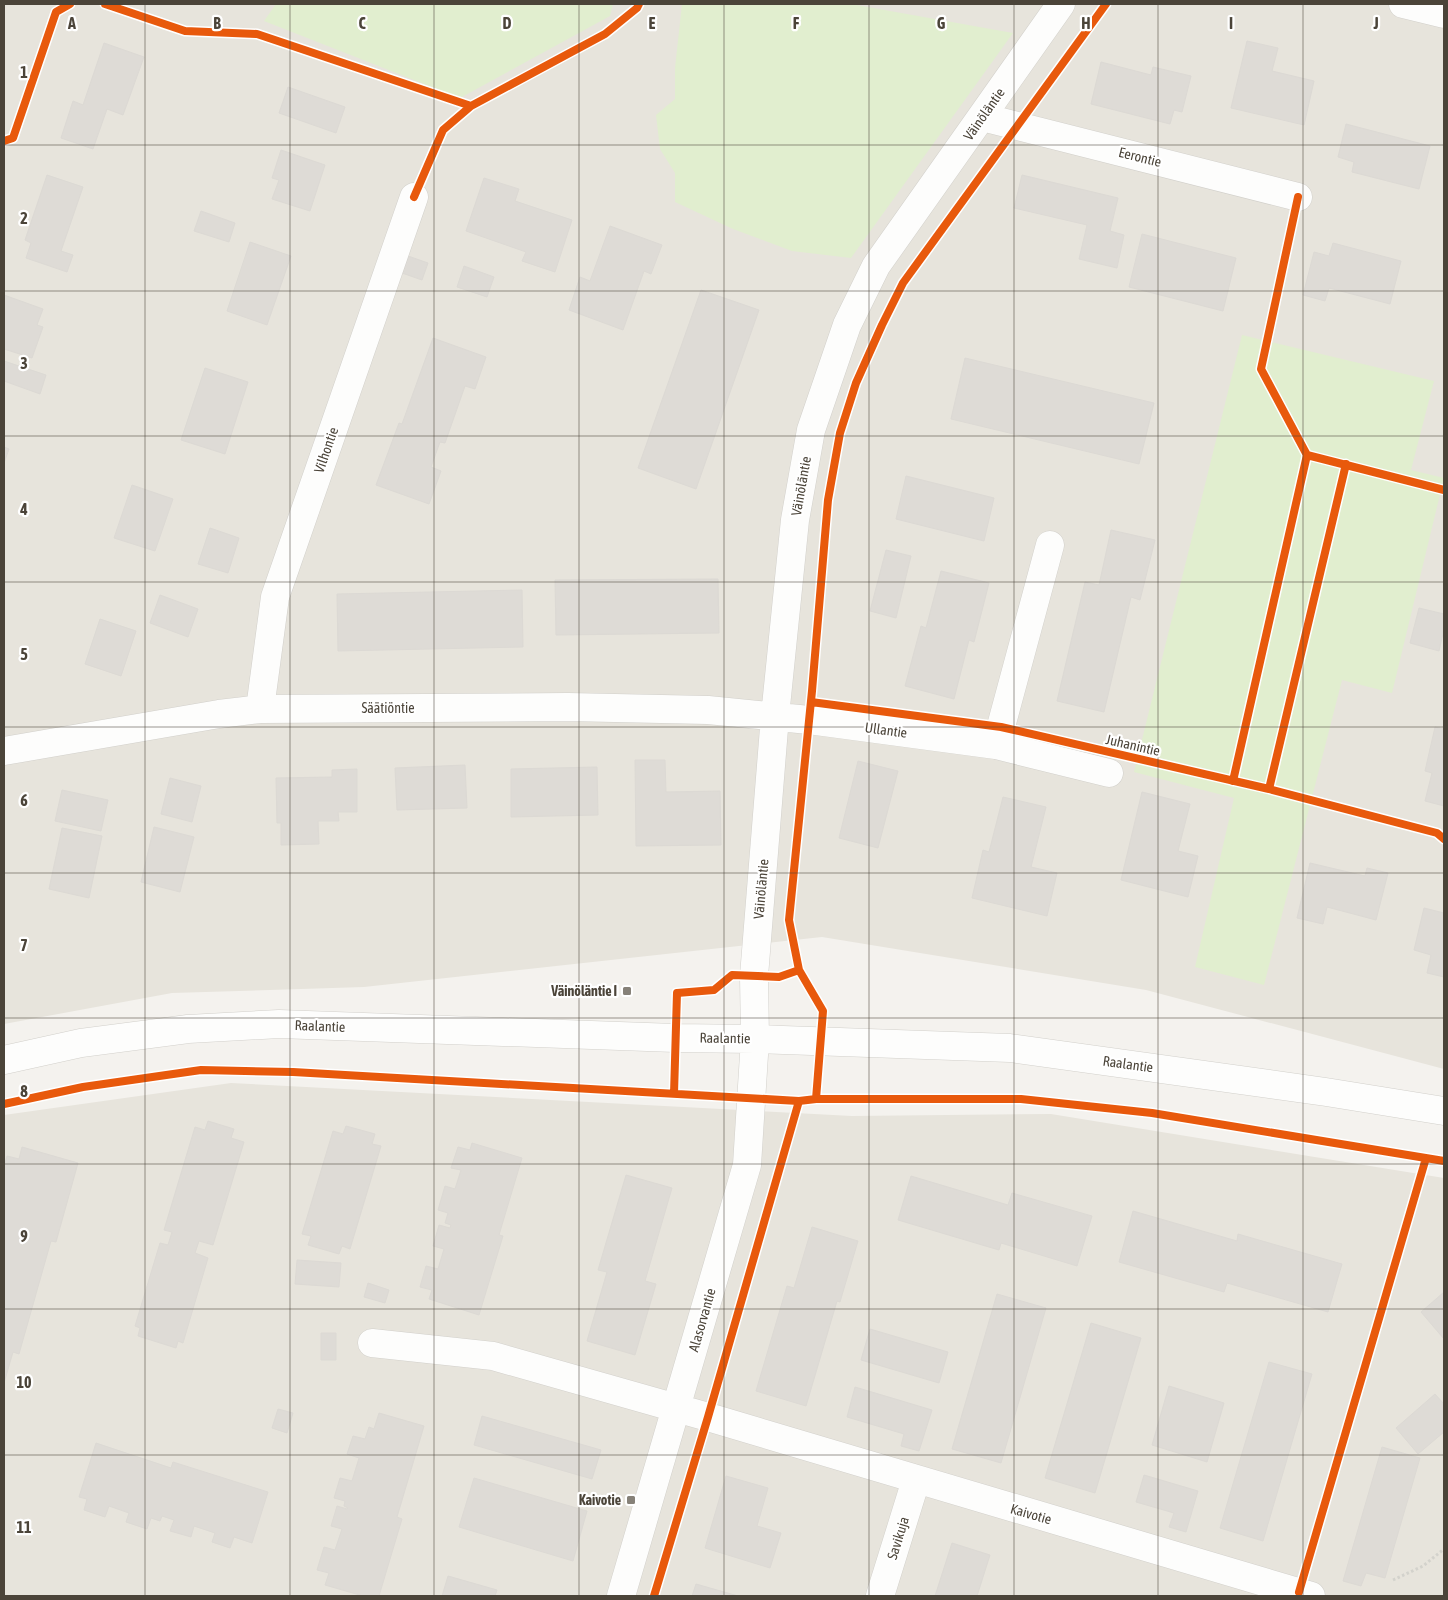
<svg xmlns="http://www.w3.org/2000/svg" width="1448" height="1600" viewBox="0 0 1448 1600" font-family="'Asap Condensed',sans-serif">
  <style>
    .residential { fill: #e7e4dc }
    .green { fill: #e1eecf }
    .building { fill: #dedbd6; stroke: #dcd9d4 }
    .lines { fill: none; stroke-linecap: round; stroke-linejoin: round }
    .minor-casing { stroke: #d2d0cb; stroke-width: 29 }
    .path { stroke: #d3d2cc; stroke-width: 3; stroke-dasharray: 2.5 2.5; stroke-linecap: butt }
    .minor { stroke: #fdfdfc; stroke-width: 28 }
    .cycleway-casing { stroke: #fff; stroke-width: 11 }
    .cycleway { stroke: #e8590c; stroke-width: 8 }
    .grid { fill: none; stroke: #4b4439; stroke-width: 1; stroke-opacity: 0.55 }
    .poi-dot { fill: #868178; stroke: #fff; stroke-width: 2 }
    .labels { text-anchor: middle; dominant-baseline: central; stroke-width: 4.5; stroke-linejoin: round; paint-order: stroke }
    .street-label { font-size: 14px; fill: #4b4439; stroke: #fff }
    .poi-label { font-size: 14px; font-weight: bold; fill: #4b4439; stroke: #fff; text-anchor: end }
    .grid-label { font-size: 16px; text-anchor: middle; font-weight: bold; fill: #4b4439; stroke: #fff; stroke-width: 4.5; stroke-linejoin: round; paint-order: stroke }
  </style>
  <rect width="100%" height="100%" fill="#f4f2ee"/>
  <path class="residential" d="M4,4H1444V1069L1146,990L822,937L364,987L172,993L4,1024Z
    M231,1083L852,1116L1051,1114L1444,1178V1596H4V1115Z"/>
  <path class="green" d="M276,4H613L610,16L460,98L264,21Z
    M682,4H851L1013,33L851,258L792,251L733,229L675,202V173L660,149L656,115L675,99V68Z
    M1242,335L1434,381L1411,470L1444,478L1392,693L1342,680L1264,985L1195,967L1234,798L1134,772Z"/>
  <path class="building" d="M1247,41L1278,48L1272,71L1314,81L1304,125L1231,108Z
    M104,43L144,57L123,115L107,109L93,149L61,138L73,101L83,105Z
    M1101,62L1151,75L1153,67L1191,76L1182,112L1174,110L1170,124L1091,104Z
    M288,87L345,107L336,133L279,113Z
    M1346,124L1430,146L1419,189L1352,172L1354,162L1338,157Z
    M281,150L325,165L310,211L272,199L279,180L272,178Z
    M47,175L83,187L61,251L73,255L67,272L26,258L31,243L25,240Z
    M1022,175L1118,198L1110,231L1124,235L1117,268L1079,259L1087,225L1014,208Z
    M484,178L519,189L515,201L572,220L555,272L522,261L526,252L466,231Z
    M201,211L235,223L229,242L194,231Z
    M610,226L662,245L651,274L644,271L623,330L569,310L580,277L590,281Z
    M1142,234L1236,258L1223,311L1129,287Z
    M250,242L291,256L267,325L227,311Z
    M1333,243L1401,261L1390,304L1329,288L1325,301L1303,295L1314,252L1329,256Z
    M408,256L428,263L422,280L402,273Z
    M464,266L494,277L487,297L457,287Z
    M701,290L759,310L696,489L638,468Z
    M4,295L43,309L37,325L43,327L32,358L4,349Z
    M433,338L486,357L475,389L465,386L445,443L440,442L431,467L441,471L429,504L376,485L399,423L402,424Z
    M965,358L1154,403L1139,464L951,419Z
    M4,361L46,375L40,394L4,381Z
    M205,368L248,382L225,454L181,440Z
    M4,447L9,449L4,463Z
    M906,476L994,498L984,541L896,519Z
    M132,485L173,499L155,551L114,538Z
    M210,528L239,538L228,573L198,564Z
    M1111,530L1155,540L1140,600L1131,597L1104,712L1057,701L1085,582L1099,585Z
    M886,550L911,556L896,618L870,611Z
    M941,571L989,583L974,642L969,640L954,699L905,686L921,626L926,628Z
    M718,579L719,633L556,635L555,580Z
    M522,590L523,647L338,651L337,594Z
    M160,595L198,609L188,637L150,623Z
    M1419,608L1444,614V629L1439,651L1410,643Z
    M100,619L136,631L121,676L85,664Z
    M1435,727L1444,729V806L1425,801L1432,773L1425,771Z
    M635,760H665L666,792L720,791L721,845L636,846Z
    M858,761L898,771L878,848L839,838Z
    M465,765L467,808L397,810L395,768Z
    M597,767L598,815L511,817V769Z
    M357,769V812H338L339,821H318L319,844L281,845V823H277L276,778L332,777V770Z
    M170,778L201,786L192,822L161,814Z
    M62,790L108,800L101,831L55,821Z
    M1142,792L1190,804L1178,851L1198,856L1188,897L1121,880Z
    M1003,797L1046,807L1031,867L1057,873L1047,916L972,898L983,850L989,852Z
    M154,827L194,837L180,892L141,882Z
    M62,828L102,836L89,898L49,889Z
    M1310,863L1365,876L1367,868L1388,873L1376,920L1327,907L1323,924L1297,918Z
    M1424,908L1444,913V977L1427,973L1431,955L1414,950Z
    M208,1121L234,1129L231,1138L244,1142L213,1245L199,1241L195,1253L208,1258L183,1343L178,1341L176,1348L138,1336L140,1328L135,1326L160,1243L168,1245L172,1232L164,1230L195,1127L205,1130Z
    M346,1126L375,1134L372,1144L381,1146L350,1249L342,1246L339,1254L308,1245L311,1236L302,1234L333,1131L343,1134Z
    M472,1143L522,1158L499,1235L503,1236L479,1315L429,1299L432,1290L420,1287L426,1266L438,1269L444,1249L433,1246L439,1225L450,1228L451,1225L445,1223L448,1213L438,1210L445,1186L455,1189L461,1170L451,1168L458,1147L470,1150Z
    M22,1147L78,1163L56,1242L51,1241L19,1354L13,1352L4,1383V1166L7,1156L19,1159Z
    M626,1175L672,1188L645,1281L656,1284L635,1355L587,1341L607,1272L598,1270Z
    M911,1176L1008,1205L1012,1193L1092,1216L1077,1266L1001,1243L999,1250L898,1220Z
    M1133,1211L1237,1241L1238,1234L1342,1264L1328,1312L1227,1283L1224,1292L1119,1262Z
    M812,1227L858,1241L840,1302L837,1301L806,1406L756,1391L787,1286L794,1288Z
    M297,1260L341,1263L339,1287L295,1284Z
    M368,1283L389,1290L385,1303L364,1297Z
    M1444,1292V1339L1421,1312Z
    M997,1294L1046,1308L1001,1463L952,1449Z
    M1091,1323L1141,1338L1095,1493L1045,1478Z
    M870,1329L948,1352L939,1383L861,1360Z
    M321,1333H336V1360H321Z
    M1269,1362L1312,1374L1263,1541L1220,1528Z
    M1169,1386L1224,1403L1207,1462L1152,1445Z
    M855,1387L932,1410L919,1451L901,1446L904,1434L847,1417Z
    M1435,1394L1444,1404V1432L1418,1454L1396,1428Z
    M278,1409L293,1413L287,1433L272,1428Z
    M379,1413L424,1426L397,1517L402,1519L379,1596H363L325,1585L329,1573L317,1570L324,1547L335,1550L342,1529L331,1526L337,1506L347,1509L348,1508L344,1506L345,1501L334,1498L340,1478L352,1481L359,1458L347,1454L353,1436L365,1439L369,1427L374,1429Z
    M482,1416L601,1450L592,1479L474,1445Z
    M96,1443L171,1468L173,1462L268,1492L252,1543L234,1537L230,1548L212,1542L215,1533L194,1526L191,1537L170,1531L174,1520L162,1516L160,1521L151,1518L147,1529L126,1522L129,1513L109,1506L105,1517L84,1510L87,1499L79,1497Z
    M1382,1447L1420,1458L1385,1578L1366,1573L1361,1586L1343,1581Z
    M1144,1475L1198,1491L1186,1532L1169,1527L1174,1513L1136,1502Z
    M726,1476L768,1488L757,1526L781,1533L770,1568L705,1548Z
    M474,1478L587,1511L573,1561L459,1527Z
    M952,1543L990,1555L977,1596H935Z
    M448,1576L497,1590L495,1596H442Z
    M696,1584L738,1596H692Z"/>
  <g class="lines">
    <defs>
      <path id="minor" d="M1403,4L1444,14
        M982,117L1298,197
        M260,709L275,597L414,197
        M996,745L1050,545
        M4,751L219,714L260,709L568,707L708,710L809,720L996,745L1109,773
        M4,1060L81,1043L188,1029L279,1024L675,1038L755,1039L1010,1048L1326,1092L1444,1111
        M372,1343L493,1356L708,1417L1311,1596
        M621,1596L747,1165L755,1039L754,976L775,716L795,520L811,430L847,325L876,266L1061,4
        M880,1596L916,1480"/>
    </defs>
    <use href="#minor" class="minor-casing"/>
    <path class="path" d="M1393,1580L1423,1566L1444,1549"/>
    <use href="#minor" class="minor"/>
    <defs>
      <path id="cycleway" d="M105,4L185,31L257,34L471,106
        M4,141L13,138L56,12L70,4
        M414,197L443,130L471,106L605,34L637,8L639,4
        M1298,197L1261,369L1307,455L1444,490
        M811,702L1001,727L1269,789L1437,833L1444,839
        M1233,781L1307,455
        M1269,789L1346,464
        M674,1094L677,993L714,990L732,975L779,977L799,970
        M816,1099L823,1011L799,970L789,920L812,691L828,500L840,433L856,383L882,325L903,283L1106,4
        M4,1104L83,1087L201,1070L293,1072L799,1101L816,1099H1021L1152,1113L1444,1161
        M1299,1592L1426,1158
        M654,1596L708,1417L799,1101"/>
    </defs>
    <use href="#cycleway" class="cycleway-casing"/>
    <use href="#cycleway" class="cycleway"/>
  </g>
  <path class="grid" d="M145,4V1596M290,4V1596M434,4V1596M579,4V1596M724,4V1596M869,4V1596M1014,4V1596M1158,4V1596M1303,4V1596M4,145H1444M4,291H1444M4,436H1444M4,582H1444M4,727H1444M4,873H1444M4,1018H1444M4,1164H1444M4,1309H1444M4,1455H1444"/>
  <g class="poi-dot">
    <rect x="622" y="986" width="10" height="10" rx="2.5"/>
    <rect x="626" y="1495" width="10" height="10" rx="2.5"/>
  </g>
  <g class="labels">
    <g class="street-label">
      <text transform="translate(984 114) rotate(-55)">Väinöläntie</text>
      <text transform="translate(1140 157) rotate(14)">Eerontie</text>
      <text transform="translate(326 450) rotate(-71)">Vilhontie</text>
      <text transform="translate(801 486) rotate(-80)">Väinöläntie</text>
      <text x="388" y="708">Säätiöntie</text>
      <text transform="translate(886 730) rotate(8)">Ullantie</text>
      <text transform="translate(1133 745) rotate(13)">Juhanintie</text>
      <text transform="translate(761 889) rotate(-85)">Väinöläntie</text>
      <text transform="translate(320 1026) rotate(2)">Raalantie</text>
      <text transform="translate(725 1038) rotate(1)">Raalantie</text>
      <text transform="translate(1128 1064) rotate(8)">Raalantie</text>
      <text transform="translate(702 1320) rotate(-74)">Alasorvantie</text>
      <text transform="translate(1031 1514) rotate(16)">Kaivotie</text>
      <text transform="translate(898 1538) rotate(-73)">Savikuja</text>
    </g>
    <g class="poi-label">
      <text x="617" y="991">Väinöläntie I</text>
      <text x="621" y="1500">Kaivotie</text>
    </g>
  </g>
  <g class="grid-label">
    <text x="72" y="29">A</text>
    <text x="217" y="29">B</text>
    <text x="362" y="29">C</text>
    <text x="507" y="29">D</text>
    <text x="652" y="29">E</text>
    <text x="796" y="29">F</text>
    <text x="941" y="29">G</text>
    <text x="1086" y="29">H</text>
    <text x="1231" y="29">I</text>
    <text x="1376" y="29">J</text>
    <text x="24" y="78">1</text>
    <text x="24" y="224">2</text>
    <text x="24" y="369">3</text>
    <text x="24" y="515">4</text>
    <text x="24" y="660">5</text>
    <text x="24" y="806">6</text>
    <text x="24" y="951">7</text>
    <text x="24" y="1097">8</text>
    <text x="24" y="1242">9</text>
    <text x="24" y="1388">10</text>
    <text x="24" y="1533">11</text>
  </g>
  <rect width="1448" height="1600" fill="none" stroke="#4b4439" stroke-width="10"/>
</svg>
